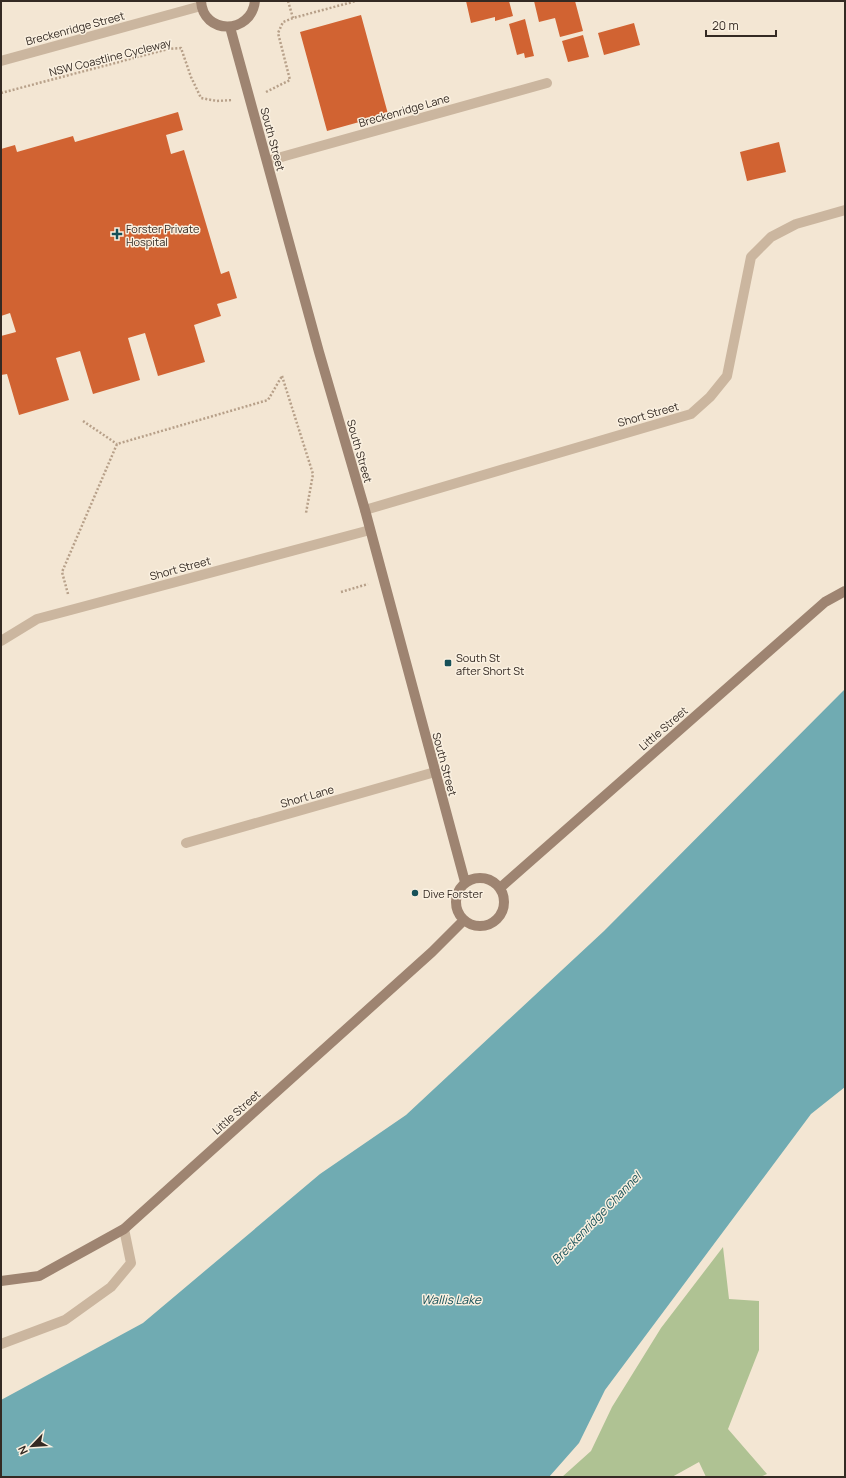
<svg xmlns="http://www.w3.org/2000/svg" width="846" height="1478" viewBox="0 0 846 1478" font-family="Manrope,sans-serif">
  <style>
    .green { fill: #afc293 }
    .water { fill: #70abb2 }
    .building { fill: #d16332 }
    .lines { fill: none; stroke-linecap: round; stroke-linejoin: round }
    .path { stroke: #b7a089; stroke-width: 2.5; stroke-dasharray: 2 2; stroke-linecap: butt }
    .lane { stroke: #cbb69f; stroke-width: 10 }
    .street { stroke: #cbb69f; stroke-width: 10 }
    .secondary { stroke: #9e8471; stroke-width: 10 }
    .poi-dot { fill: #165058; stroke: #faf0e0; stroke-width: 1.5 }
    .labels { text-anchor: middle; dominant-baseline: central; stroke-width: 3; stroke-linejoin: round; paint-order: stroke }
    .street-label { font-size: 11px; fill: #342a23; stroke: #faf0e0 }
    .poi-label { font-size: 11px; fill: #342a23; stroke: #faf0e0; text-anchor: start }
    .water-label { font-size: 12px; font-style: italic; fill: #165058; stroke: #faf0e0 }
  </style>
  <rect width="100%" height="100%" fill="#f3e6d3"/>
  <path class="green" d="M723,1247L729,1299L759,1301V1350L728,1429L767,1474L760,1477H706L699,1462L672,1477H562L591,1451L612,1407L661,1328Z"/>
  <path class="water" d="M845,689V1087L811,1114L605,1390L579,1443L549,1477H1V1400L143,1323L320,1174L406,1115L604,931Z"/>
  <path class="building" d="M466,1H509L513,16L495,21V17L471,23Z
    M534,1H575L583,31L560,37L555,18L539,22Z
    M361,15L388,114L327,131L300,32Z
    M525,19L534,56L525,58L524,53L517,55L509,24Z
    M634,23L640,45L604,55L598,33Z
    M583,35L589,57L568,62L562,41Z
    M178,112L183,130L166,135L171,154L184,150L221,274L229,271L237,298L217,304L221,316L194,325L205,362L158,376L145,333L128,338L140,380L93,394L80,351L56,358L69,400L19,415L7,374L1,375V336L16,332L10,313L1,316V149L15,145L17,152L73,136L75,142Z
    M779,142L786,172L747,181L740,152Z"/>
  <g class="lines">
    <path class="path" d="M288,1L293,18
      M266,92L290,80L278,33L283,22L293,18L356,1
      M1,93L168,49L181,48L191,77L201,98L217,101L233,100
      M282,376L313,474L306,513
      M83,421L117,444
      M341,592L368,584
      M68,594L62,572L117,444L268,400L282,376"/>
    <path class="lane" d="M267,161L547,83
      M186,843L435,772
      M1,1344L65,1320L111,1287L131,1263L124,1229"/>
    <path class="street" d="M1,61L201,6
      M365,510L691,414L710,397L727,376L751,257L771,237L796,224L845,210
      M1,641L37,619L370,530"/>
    <path class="secondary" d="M201,1C203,35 251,35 255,1
      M230,27L319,352L365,510L465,882
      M456 902a24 24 0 1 1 48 0a24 24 0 1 1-48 0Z
      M500,888L825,602L845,591
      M1,1281L39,1276L124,1229L432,952L464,920"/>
  </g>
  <g class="poi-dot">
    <path d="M115 228h4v4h4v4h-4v4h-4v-4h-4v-4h4z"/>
    <rect x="444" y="659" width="8" height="8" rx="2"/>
    <circle cx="415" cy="893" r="4"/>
  </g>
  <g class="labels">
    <g class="street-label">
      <text transform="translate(75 28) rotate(-15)">Breckenridge Street</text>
      <text transform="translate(110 57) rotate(-14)">NSW Coastline Cycleway</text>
      <text transform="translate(404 110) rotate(-16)">Breckenridge Lane</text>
      <text transform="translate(273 139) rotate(75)">South Street</text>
      <text transform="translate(648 414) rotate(-16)">Short Street</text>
      <text transform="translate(360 451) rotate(74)">South Street</text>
      <text transform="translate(180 568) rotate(-15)">Short Street</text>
      <text transform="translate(663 728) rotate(-41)">Little Street</text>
      <text transform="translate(445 764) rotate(75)">South Street</text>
      <text transform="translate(307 796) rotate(-16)">Short Lane</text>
      <text transform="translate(236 1112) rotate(-42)">Little Street</text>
    </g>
    <g class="poi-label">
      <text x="126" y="228">Forster Private<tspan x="126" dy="13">Hospital</tspan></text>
      <text x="456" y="657">South St<tspan x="456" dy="13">after Short St</tspan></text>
      <text x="423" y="893">Dive Forster</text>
    </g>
    <g class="water-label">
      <text transform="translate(596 1218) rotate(-46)">Breckenridge Channel</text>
      <text x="451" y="1299">Wallis Lake</text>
    </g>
  </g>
  <rect width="846" height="1478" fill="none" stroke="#342a23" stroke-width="4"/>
  <g transform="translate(32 1446) rotate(245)" stroke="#faf0e0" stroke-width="3" paint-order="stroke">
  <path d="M0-3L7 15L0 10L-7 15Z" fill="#342a23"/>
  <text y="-6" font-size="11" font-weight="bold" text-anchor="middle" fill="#342a23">N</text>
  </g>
  <path d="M706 30v6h70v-6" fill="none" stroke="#342a23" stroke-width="2"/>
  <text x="712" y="30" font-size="12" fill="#342a23" stroke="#faf0e0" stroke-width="3" paint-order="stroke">20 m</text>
</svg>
